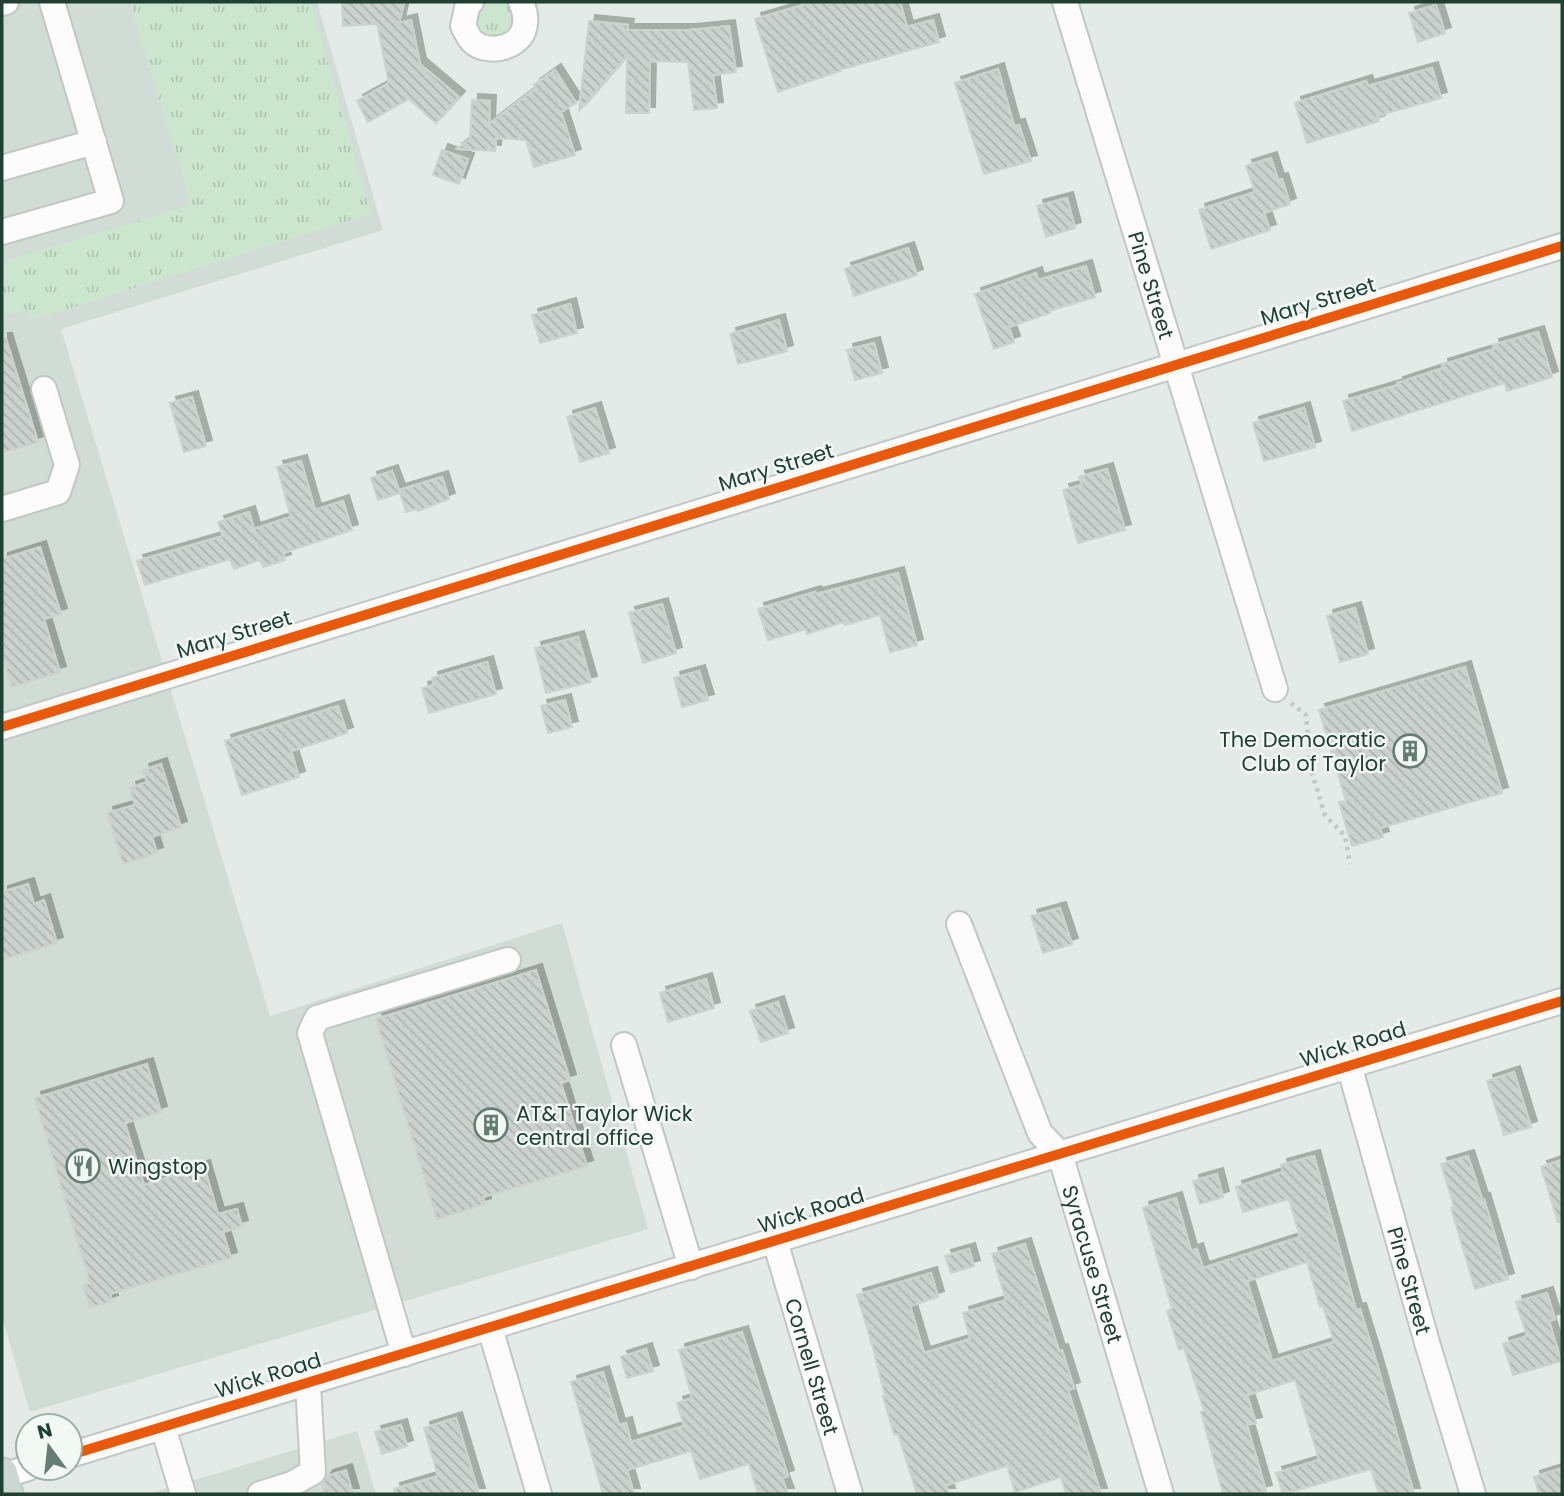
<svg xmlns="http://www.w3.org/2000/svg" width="1564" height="1496" viewBox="0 0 1564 1496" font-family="Poppins,sans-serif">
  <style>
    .built { fill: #d1dcd6 }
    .grass { fill: url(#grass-tufts) }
    .building { fill: url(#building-back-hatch); stroke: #ccd3cf; stroke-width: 2; fill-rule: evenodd; filter: url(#shadow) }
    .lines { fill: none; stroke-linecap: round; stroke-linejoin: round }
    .minor-casing { stroke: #c1c7c4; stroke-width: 28 }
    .major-casing { stroke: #bcc7c2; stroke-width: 33 }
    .path { stroke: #c0cac5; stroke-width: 4.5; stroke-dasharray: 3.5 5; stroke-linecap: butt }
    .minor { stroke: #fbfcfb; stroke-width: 24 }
    .major { stroke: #ccd6d2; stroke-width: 30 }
    .cycleway-casing { stroke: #f2f9f4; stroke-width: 15 }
    .cycleway { stroke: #e8590c; stroke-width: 10 }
    .labels { text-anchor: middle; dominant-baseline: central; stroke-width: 5; stroke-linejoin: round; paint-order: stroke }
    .street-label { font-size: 21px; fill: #1f4032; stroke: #f2f9f4 }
    .poi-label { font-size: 21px; fill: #1f4032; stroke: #f2f9f4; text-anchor: start }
  </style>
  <defs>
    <pattern id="grass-tufts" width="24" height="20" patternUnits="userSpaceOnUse" patternTransform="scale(1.75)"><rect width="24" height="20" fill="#cbe5cf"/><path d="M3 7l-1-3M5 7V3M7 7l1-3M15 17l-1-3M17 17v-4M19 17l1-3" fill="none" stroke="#aec6b2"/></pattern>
    <pattern id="building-back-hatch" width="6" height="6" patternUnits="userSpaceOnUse" patternTransform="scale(1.75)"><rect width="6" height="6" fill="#cad1ce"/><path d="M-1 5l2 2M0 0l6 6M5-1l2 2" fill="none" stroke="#adb4b1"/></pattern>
    <filter id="shadow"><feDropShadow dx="6" dy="-6" stdDeviation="0" flood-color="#0004"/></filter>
  </defs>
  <rect width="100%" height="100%" fill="#e4eae7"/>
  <path class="built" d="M2,2H317L383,230L61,329L270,1016L562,923L648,1229L30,1412L2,1317Z
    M357,1431L376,1494H148Z"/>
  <path class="grass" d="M130,2H311L371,214L32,320L25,310L2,317V262L191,205Z
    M486,2H512L516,21L503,40L477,35L474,12Z"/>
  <path class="building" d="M342,2H404L399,23L411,20L420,64L459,97L436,123L409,99L368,122L357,101L389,83L377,24L343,26Z
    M802,2H900L907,27L933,20L939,42L839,70L840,71L778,92L755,19L803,5Z
    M1436,5L1445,33L1418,42L1409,13Z
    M589,21L628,25L627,30H690L729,26L736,72L713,75L717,108L694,110L688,62L650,61L649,113H626L627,56L579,111Z
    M1432,68L1441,98L1377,116L1379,121L1307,143L1295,103L1366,81L1368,86Z
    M998,69L1014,126L1019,125L1031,161L984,174L955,83Z
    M555,70L576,103L561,112L575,155L534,167L526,140L496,138L495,151L457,149L470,139L472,100L490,101L489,124L536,88L534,85Z
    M442,150L468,159L459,184L433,175Z
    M1271,158L1278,180L1282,179L1290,204L1264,213L1270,230L1211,249L1199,210L1255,192L1246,166Z
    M1067,198L1075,228L1046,237L1037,206Z
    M908,248L917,275L854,296L845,269Z
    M1086,266L1095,297L1049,311L1050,313L1009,327L1014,342L994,349L975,294L1036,273L1038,280Z
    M570,304L577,333L540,343L532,315Z
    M779,320L787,351L738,364L730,334Z
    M1538,332L1552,377L1507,391L1505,383L1352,431L1343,401L1398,385L1397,383L1443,368L1442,365L1494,349L1493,345Z
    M2,339H6L38,442L2,453Z
    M874,343L882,373L855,380L847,350Z
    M192,397L206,446L184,452L170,403Z
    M595,408L609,453L580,462L567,417Z
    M1304,408L1315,447L1264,461L1253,423Z
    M301,461L315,510L343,501L352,530L283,553L285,560L263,567L260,560L234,569L230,559L145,585L137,561L223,536L218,522L249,512L254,529L291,517L277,467Z
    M1107,469L1125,530L1078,543L1063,490L1082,485L1079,477Z
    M392,471L399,490L442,477L449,499L418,511L417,509L406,512L400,493L378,500L371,478Z
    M40,547L61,614L44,619L60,672L12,687L2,653V559Z
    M898,573L917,645L890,652L880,615L845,625L844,622L807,634L806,629L768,640L758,609L815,592L816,594Z
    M662,604L676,653L643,663L629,613Z
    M1355,608L1368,654L1340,662L1327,616Z
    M578,637L591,682L546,693L535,648Z
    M487,662L496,694L429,713L422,688L434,685L432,678Z
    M1465,667L1502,793L1380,828L1383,837L1352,846L1339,802L1346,801L1319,710Z
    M699,671L708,700L682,707L674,678Z
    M565,700L572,727L548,733L541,706Z
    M338,706L347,733L291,751L299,777L242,795L225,741Z
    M161,764L181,827L152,837L157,853L123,864L107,813L135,805L130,788L147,782L143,770Z
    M28,884L34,904L44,900L57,943L2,960V892Z
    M1060,908L1072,944L1043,953L1031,916Z
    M536,970L570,1080L561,1083L587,1166L483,1197L485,1204L437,1219L376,1019Z
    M706,979L714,1008L668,1022L660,993Z
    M778,1002L788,1033L761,1042L750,1011Z
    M147,1064L161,1112L125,1123L144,1185L204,1166L218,1214L237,1209L242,1226L223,1232L231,1258L110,1294L112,1301L90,1308L83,1285L90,1283L35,1098Z
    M1514,1072L1531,1127L1504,1135L1487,1081Z
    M1314,1156L1356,1310L1360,1309L1376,1361L1414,1494H1379L1371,1469L1283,1494L1276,1473L1319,1460L1295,1380L1247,1395L1256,1423L1247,1425L1266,1491L1254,1494H1223L1201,1412L1204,1411L1184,1348L1179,1350L1167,1311L1172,1309L1143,1208L1176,1198L1191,1251L1197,1249L1203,1268L1300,1237L1289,1199L1243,1212L1236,1187L1283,1172L1281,1165ZM1307,1262L1320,1307L1323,1306L1334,1342L1272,1361L1247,1281Z
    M1468,1156L1482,1199H1484L1508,1279L1475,1289L1451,1208L1454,1207L1441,1164Z
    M1562,1160V1222H1558L1541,1167Z
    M1217,1174L1223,1197L1200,1204L1193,1181Z
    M1025,1244L1059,1351L1062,1350L1074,1388L1068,1390L1101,1494H1066L1061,1477L1015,1492L1007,1466L946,1485L949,1494H917L898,1434L894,1435L883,1396H885L873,1348L857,1295L931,1273L938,1297L910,1306L924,1353L970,1339L963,1313L1006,1300L992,1254Z
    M969,1249L974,1266L951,1273L945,1256Z
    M1547,1293L1555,1319L1549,1321L1561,1361L1513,1375L1503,1344L1527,1336L1516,1302Z
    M742,1332L788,1476L782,1478L788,1494H758L749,1464L700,1479L691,1451L627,1470L634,1494H603L571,1382L603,1372L619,1425L626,1423L631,1442L684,1426L677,1403L692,1398L679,1350Z
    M646,1349L653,1371L627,1378L621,1357Z
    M456,1418L479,1494H395L394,1489L438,1476L424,1428Z
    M401,1425L407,1446L382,1454L375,1432Z
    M1562,1468V1494H1539L1534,1477Z
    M346,1470L353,1494H325L322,1484L327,1476Z"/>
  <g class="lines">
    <defs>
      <g id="minor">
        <path d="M471,2L468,3L463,26C466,31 468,37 472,41C486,55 518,49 524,29C527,19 525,11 521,2"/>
        <path id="s1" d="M1065,2L1275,689"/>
        <path d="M2,3L6,2"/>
        <path d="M2,168L94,142"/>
        <path d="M2,232L111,201L52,2"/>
        <path d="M2,509L58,492L67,465L44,389"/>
        <path d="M2,727L1562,246"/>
        <path id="s2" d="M959,924L1040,1133L1060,1154L1161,1494"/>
        <path d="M624,1045L691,1267"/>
        <path id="s3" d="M1349,1065L1428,1346L1473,1494"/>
        <path id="s4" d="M775,1241L850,1494"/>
        <path d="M490,1328L539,1494"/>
        <path d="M404,1354L310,1033L317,1018L508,960"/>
        <path d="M163,1427L183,1494"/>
        <path d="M70,1455L1562,1001"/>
        <path d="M2,1476L28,1468"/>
        <path d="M260,1494L292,1484L313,1472L308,1384"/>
      </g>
      <path id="major" d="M2,1473L8,1494"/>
    </defs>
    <use href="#minor" class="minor-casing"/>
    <use href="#major" class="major-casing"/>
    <path class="path" d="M1291,703L1306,715L1311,770L1325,815L1345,836L1350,864"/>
    <use href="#minor" class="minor"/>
    <use href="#major" class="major"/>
    <defs>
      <path id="cycleway" d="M2,727L1562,246
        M70,1455L1562,1001"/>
    </defs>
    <use href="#cycleway" class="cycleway-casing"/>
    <use href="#cycleway" class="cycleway"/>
  </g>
  <defs>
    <symbol id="building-ring" viewBox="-11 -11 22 22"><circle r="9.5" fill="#f2f9f4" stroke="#647c71" stroke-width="1.5"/><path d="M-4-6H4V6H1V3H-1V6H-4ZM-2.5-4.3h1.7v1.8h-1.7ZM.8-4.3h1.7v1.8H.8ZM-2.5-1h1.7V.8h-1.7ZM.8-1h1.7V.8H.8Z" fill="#647c71"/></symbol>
    <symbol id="restaurant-ring" viewBox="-11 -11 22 22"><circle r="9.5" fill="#f2f9f4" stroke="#647c71" stroke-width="1.5"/><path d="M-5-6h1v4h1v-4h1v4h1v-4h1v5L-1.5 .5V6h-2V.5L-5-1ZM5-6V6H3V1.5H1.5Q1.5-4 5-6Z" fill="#647c71"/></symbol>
  </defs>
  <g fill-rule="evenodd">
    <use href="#building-ring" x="1391" y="732" width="38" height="38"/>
    <use href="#building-ring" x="472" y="1106" width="38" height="38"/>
    <use href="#restaurant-ring" x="64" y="1147" width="38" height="38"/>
  </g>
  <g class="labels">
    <g class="street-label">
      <text stroke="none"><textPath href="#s1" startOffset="296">Pine Street</textPath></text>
      <text transform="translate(1318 301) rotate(-17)">Mary Street</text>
      <text transform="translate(776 467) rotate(-17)">Mary Street</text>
      <text transform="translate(234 634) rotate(-17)">Mary Street</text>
      <text transform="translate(1353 1044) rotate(-17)">Wick Road</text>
      <text transform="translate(811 1210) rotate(-17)">Wick Road</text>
      <text stroke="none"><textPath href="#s2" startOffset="368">Syracuse Street</textPath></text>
      <text stroke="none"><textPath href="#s3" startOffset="224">Pine Street</textPath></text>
      <text stroke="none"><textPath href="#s4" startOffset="131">Cornell Street</textPath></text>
      <text transform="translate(268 1375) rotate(-17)">Wick Road</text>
    </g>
    <g class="poi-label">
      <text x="1386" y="739" text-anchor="end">The Democratic<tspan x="1386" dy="24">Club of Taylor</tspan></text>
      <text x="516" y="1113">AT&amp;T Taylor Wick<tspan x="516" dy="24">central office</tspan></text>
      <text x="108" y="1166">Wingstop</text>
    </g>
  </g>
  <rect width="1564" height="1496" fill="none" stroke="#1f4032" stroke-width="7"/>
  <g transform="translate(49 1447) rotate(345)"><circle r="33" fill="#f2f9f4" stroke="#9eafa6" stroke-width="2"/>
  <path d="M0-5L12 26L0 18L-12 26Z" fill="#647c71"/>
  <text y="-10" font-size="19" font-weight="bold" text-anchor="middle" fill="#1f4032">N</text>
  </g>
</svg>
